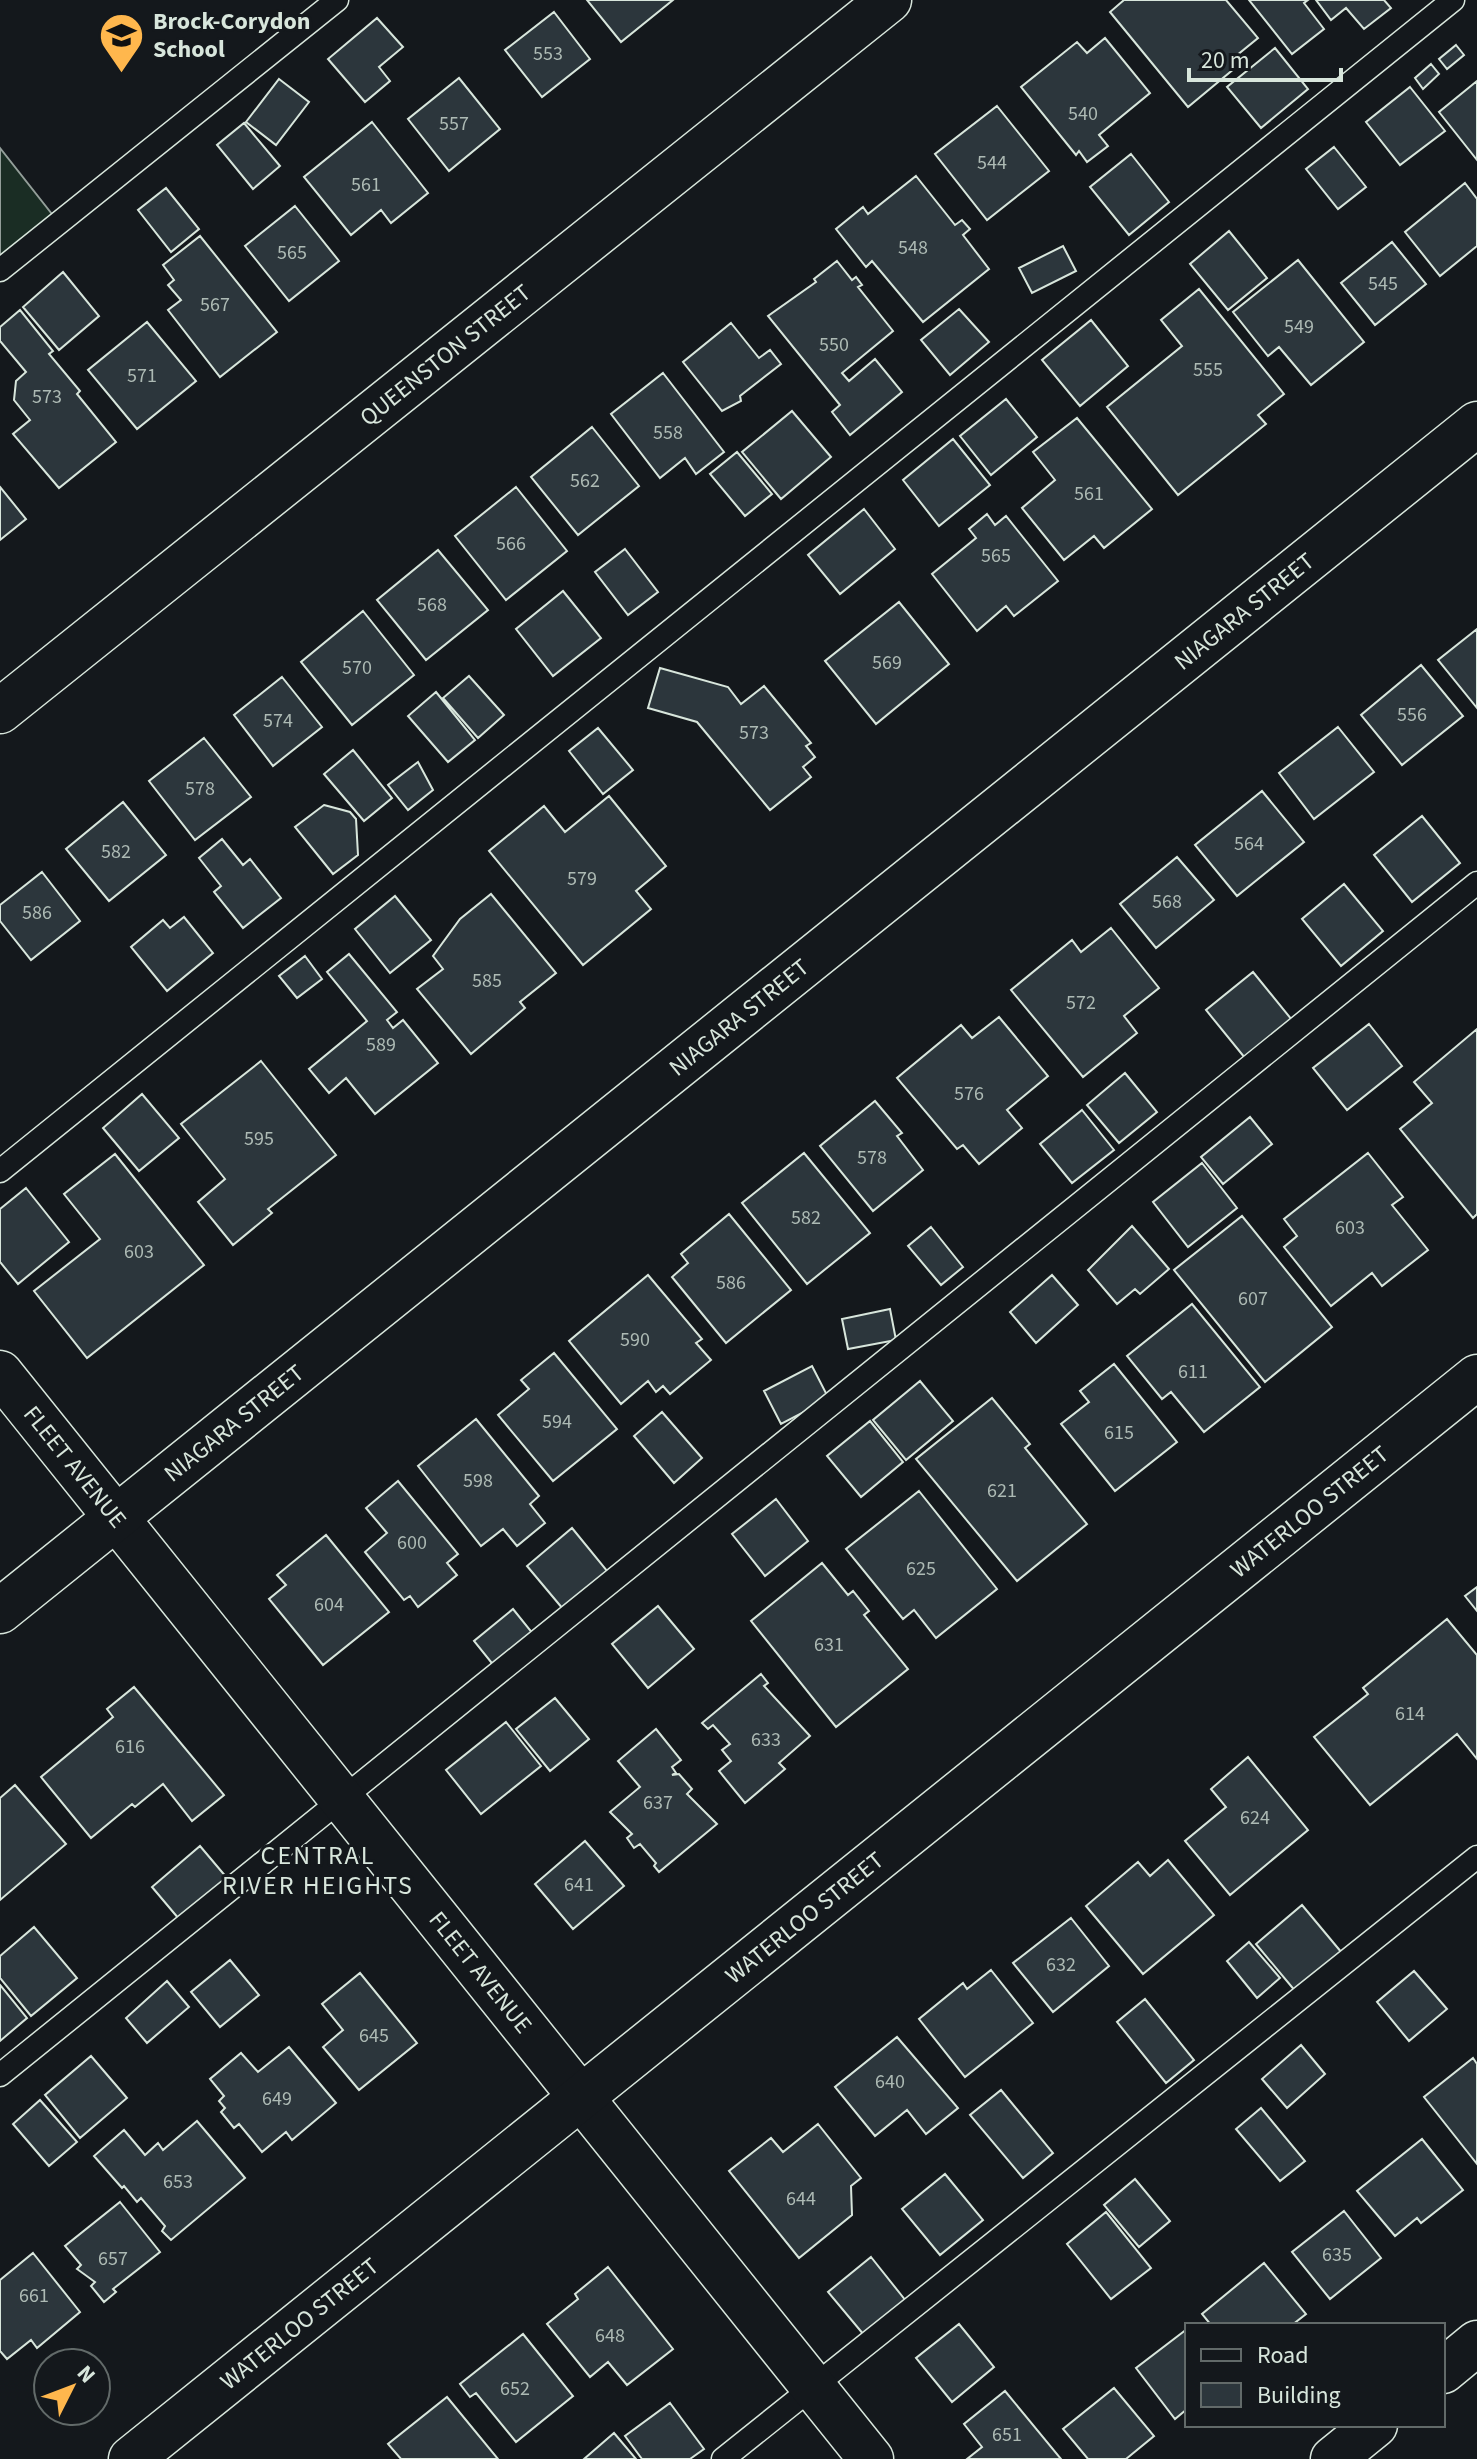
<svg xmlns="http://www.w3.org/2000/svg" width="1477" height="2459" viewBox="0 0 1477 2459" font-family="'Source Sans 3',sans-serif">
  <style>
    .green { fill: #1a2d24; stroke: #939e99; stroke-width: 2 }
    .building { fill: #2c363c; stroke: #d8e6dc; stroke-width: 2 }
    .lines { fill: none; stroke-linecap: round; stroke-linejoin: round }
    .lane-casing { stroke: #d8e6dc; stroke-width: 25 }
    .street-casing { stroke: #d8e6dc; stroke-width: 47 }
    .lane { stroke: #14181c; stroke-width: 22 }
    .street { stroke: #14181c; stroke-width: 44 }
    .labels { text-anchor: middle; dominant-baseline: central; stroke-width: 6; stroke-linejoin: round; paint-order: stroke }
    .number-label { font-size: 20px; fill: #adbab4 }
    .poi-label { font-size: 24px; font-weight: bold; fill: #d8e6dc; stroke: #14181c; text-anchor: start }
    .street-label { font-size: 24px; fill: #d8e6dc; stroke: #14181c }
    .neighbourhood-label { font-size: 26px; letter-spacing: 2px; fill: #d8e6dc; stroke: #14181c }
  </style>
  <rect width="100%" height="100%" fill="#14181c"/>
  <path class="green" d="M0,148L59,223L0,270Z"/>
  <path class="building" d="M587,0H673L621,42Z
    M1124,0H1226L1258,38L1236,56L1241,63L1188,107L1110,12Z
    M1249,0H1308L1304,3L1324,29L1292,54Z
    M1316,0H1384L1391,8L1364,29L1346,8L1331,20Z
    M554,12L590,59L542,97L505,50Z
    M377,18L403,47L379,67L390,81L365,102L328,59Z
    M1105,38L1150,93L1099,135L1108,146L1087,162L1079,151L1076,155L1021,87L1077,42L1087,53Z
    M1456,45L1464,55L1447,69L1439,59Z
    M1275,48L1308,89L1261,128L1227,87Z
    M1431,64L1439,74L1423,89L1415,78Z
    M459,78L500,129L449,171L408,119Z
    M279,79L309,102L276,145L246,122Z
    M1477,81V160L1439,112Z
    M1410,87L1445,131L1400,165L1366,122Z
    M997,106L1049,171L987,220L935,154Z
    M372,122L428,193L391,223L381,210L351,235L304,177Z
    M244,123L280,166L253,189L217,145Z
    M1334,147L1366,187L1338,209L1306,169Z
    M1131,154L1169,202L1129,235L1090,187Z
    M916,176L955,225L962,220L970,229L963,235L989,269L923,322L872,261L866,267L836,229L863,207L868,214Z
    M1465,183L1477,199V246L1440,276L1405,232Z
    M166,188L199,229L171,252L138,210Z
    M295,206L339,261L289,301L245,246Z
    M1229,231L1267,278L1228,310L1190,264Z
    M200,236L277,332L220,377L168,310L181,300L168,285L174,280L163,265Z
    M1392,242L1426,284L1375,325L1341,283Z
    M1063,246L1076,271L1032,293L1019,268Z
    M1298,260L1364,342L1311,385L1279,347L1268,356L1233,312Z
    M837,261L852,280L856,277L862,285L858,287L893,331L842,373L849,381L875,359L902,392L850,435L832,412L840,405L768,316L816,282L814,279Z
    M63,272L99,316L59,350L23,307Z
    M1199,289L1284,394L1258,415L1266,424L1178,495L1107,407L1182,346L1161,320Z
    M959,309L989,342L950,375L921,340Z
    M20,310L53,351L49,354L80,391L77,394L116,442L59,488L13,434L30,420L14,400L16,381L26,372L0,341V327Z
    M1091,320L1128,366L1080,406L1042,360Z
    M147,322L196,381L137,429L88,370Z
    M731,323L759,358L770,350L781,364L740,396L741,401L722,411L683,362Z
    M663,373L724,452L696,474L685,458L660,478L611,414Z
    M1006,399L1037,437L991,475L960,436Z
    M792,411L831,457L781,499L742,452Z
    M1077,418L1152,509L1104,548L1094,536L1064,560L1022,508L1055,480L1033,452Z
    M592,427L639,486L578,535L531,477Z
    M953,439L990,485L939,526L903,480Z
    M737,452L772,494L745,516L710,474Z
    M0,487L26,519L0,540Z
    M516,487L567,551L506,600L455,536Z
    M864,509L895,549L840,594L808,555Z
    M987,514L995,525L1006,516L1058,581L1014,616L1006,606L977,631L932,574L976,538L969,529Z
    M625,549L658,592L628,615L595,572Z
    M438,550L488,610L426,660L377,600Z
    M563,591L601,638L553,676L516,629Z
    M899,602L949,664L876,724L825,661Z
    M363,611L414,675L352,725L301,662Z
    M1477,629V708L1438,660Z
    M1421,665L1463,716L1402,765L1361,715Z
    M660,668L728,687L741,704L764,686L811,743L806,746L815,757L803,767L811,777L770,810L697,722L648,708Z
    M469,676L504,715L478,738L443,698Z
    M282,677L322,727L273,766L234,715Z
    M436,692L475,740L448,762L408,716Z
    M1338,727L1374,772L1314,819L1279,773Z
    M598,728L633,770L603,794L569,751Z
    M204,738L251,797L195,840L149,781Z
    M353,750L392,798L364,821L324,774Z
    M418,762L433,790L408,810L388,785Z
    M1262,791L1304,842L1237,896L1195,845Z
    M609,796L666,866L636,891L651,909L583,965L489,851L544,806L565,832Z
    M123,802L166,855L109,901L66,849Z
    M324,805L350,812L356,819L358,855L333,874L295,827Z
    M1422,816L1460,863L1412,902L1374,855Z
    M222,839L243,865L250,859L281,898L243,928L214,892L221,886L199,858Z
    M1177,857L1214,900L1156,948L1120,904Z
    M42,872L80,921L31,960L0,921V905Z
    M1344,884L1383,931L1341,966L1302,919Z
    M491,894L556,973L520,1002L525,1008L471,1054L417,989L443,969L433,956L460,919Z
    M395,896L431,940L390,973L355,929Z
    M184,917L213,953L167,991L131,947L163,920L170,928Z
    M1111,928L1159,988L1124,1016L1137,1033L1083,1077L1011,990L1072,940L1081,952Z
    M349,954L397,1012L387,1020L393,1028L403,1020L438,1063L375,1114L346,1078L329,1093L309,1069L367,1021L327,972Z
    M305,956L322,979L297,998L279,976Z
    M1253,972L1292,1020L1245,1058L1206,1010Z
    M999,1017L1048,1076L1007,1110L1022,1128L979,1164L963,1145L957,1149L897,1078L961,1025L972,1038Z
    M1369,1024L1402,1066L1347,1110L1313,1068Z
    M1477,1029V1214L1473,1218L1400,1129L1432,1103L1414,1082Z
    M261,1061L336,1155L268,1209L272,1213L233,1245L198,1202L225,1179L181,1124Z
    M1125,1073L1157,1112L1119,1143L1087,1105Z
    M142,1094L179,1138L139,1171L103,1128Z
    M875,1101L902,1133L897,1136L923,1170L873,1211L820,1146Z
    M1082,1110L1114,1150L1072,1183L1040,1144Z
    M1250,1117L1272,1144L1223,1184L1201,1157Z
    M804,1153L870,1233L807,1284L742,1203Z
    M1368,1153L1403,1197L1392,1205L1428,1250L1382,1286L1372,1273L1331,1306L1284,1247L1297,1236L1284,1219Z
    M115,1154L204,1265L87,1358L34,1291L100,1239L64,1194Z
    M1202,1163L1237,1208L1188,1247L1153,1202Z
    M26,1188L69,1242L18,1284L0,1262V1209Z
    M729,1214L791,1290L726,1343L672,1277L688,1263L681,1254Z
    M1242,1216L1332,1327L1265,1382L1174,1270Z
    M1132,1226L1169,1269L1140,1294L1135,1289L1117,1304L1088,1270Z
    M931,1227L963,1267L941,1285L908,1246Z
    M648,1275L702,1339L696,1343L711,1360L670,1394L663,1386L656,1392L648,1381L621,1404L569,1341Z
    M1052,1275L1078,1305L1036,1343L1010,1312Z
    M1192,1304L1260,1387L1204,1432L1171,1392L1162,1399L1127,1356Z
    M890,1309L896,1340L848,1349L842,1319Z
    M554,1353L617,1429L553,1481L498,1415L529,1389L521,1380Z
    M1114,1364L1177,1442L1115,1491L1061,1424L1089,1402L1080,1391Z
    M812,1366L829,1399L781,1424L764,1391Z
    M920,1381L953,1421L906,1460L873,1420Z
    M992,1398L1030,1444L1025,1448L1087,1524L1017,1581L916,1459Z
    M662,1412L702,1458L674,1483L634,1436Z
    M476,1419L539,1496L530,1504L545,1523L517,1546L503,1529L481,1546L418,1466Z
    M870,1421L903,1462L861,1497L827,1456Z
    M398,1481L458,1554L447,1563L457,1575L418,1607L410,1596L404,1600L365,1552L387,1533L366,1508Z
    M919,1491L997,1589L936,1638L914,1610L903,1619L846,1549Z
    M776,1499L808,1541L765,1576L732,1534Z
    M572,1528L608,1572L563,1609L527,1566Z
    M326,1535L389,1612L323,1665L269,1599L286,1585L277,1575Z
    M822,1563L848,1595L853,1591L869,1611L864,1615L908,1669L836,1727L751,1621Z
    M1477,1587V1611L1465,1596Z
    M658,1606L694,1649L648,1688L612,1644Z
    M513,1609L534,1635L495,1667L474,1641Z
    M1447,1619L1477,1655V1759L1457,1734L1370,1805L1314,1737L1368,1694L1363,1688Z
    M761,1674L768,1683L764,1686L810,1736L779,1763L785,1769L745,1803L719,1771L731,1761L722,1750L730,1744L713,1725L708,1729L702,1723Z
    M134,1687L224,1795L192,1821L163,1784L135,1807L132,1804L91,1838L41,1777L113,1717L107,1709Z
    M555,1698L589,1739L550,1771L516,1729Z
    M506,1722L541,1766L481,1814L446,1770Z
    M656,1729L681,1760L672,1767L676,1773L672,1775L679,1774L692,1789L687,1794L717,1824L659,1872L654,1866L656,1863L640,1844L634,1848L627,1838L632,1834L610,1812L640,1787L618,1761Z
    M1248,1757L1308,1830L1230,1895L1185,1841L1226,1807L1211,1789Z
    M15,1785L66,1844L0,1900V1798Z
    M585,1841L624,1886L573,1929L535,1884Z
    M200,1846L227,1878L179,1919L152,1887Z
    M1168,1860L1214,1915L1143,1974L1086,1906L1138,1862L1150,1876Z
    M1302,1905L1342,1953L1296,1992L1256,1944Z
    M1071,1918L1109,1966L1053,2012L1013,1963Z
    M34,1927L77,1978L31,2016L0,1978V1956Z
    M1249,1942L1280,1978L1257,1998L1227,1961Z
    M230,1960L259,1995L220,2027L191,1992Z
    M991,1970L1033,2023L965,2077L919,2019L963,1983L967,1989Z
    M1414,1971L1447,2009L1409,2041L1377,2002Z
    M360,1973L417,2043L359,2090L323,2047L343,2030L322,2004Z
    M167,1981L189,2007L147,2043L126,2018Z
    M0,1985L27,2018L0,2041Z
    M1145,1999L1194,2060L1166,2083L1117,2022Z
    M897,2037L958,2108L926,2134L907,2110L875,2136L835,2087Z
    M1301,2045L1325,2074L1287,2108L1262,2079Z
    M289,2047L336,2103L292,2140L286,2132L262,2152L239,2124L234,2128L221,2112L225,2108L219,2101L224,2096L210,2079L241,2053L258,2072Z
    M91,2056L127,2098L80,2138L45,2095Z
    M1473,2058L1477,2064V2164L1424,2097Z
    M1001,2090L1053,2153L1023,2178L970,2115Z
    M40,2100L77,2142L49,2166L13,2124Z
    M1261,2108L1305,2161L1280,2181L1236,2129Z
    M197,2121L245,2178L171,2240L162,2231L165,2226L141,2198L137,2202L124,2186L122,2188L94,2156L124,2130L145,2155L158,2143L163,2150Z
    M818,2124L861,2178L851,2186L852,2215L799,2258L729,2171L771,2138L783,2152Z
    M1422,2139L1463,2190L1421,2223L1417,2218L1395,2236L1357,2191Z
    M945,2174L983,2220L940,2255L902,2209Z
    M1135,2179L1170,2221L1139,2247L1104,2205Z
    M120,2202L160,2252L113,2289L116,2292L104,2302L91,2286L95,2282L77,2269L81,2265L65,2246Z
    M1344,2211L1381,2258L1330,2299L1292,2252Z
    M1106,2212L1151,2268L1111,2299L1067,2244Z
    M33,2253L80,2312L37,2348L31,2340L7,2359L0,2351V2280Z
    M871,2257L906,2301L864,2335L828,2292Z
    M1264,2263L1306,2314L1292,2325H1211L1202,2314Z
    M608,2267L673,2349L627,2385L608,2362L590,2377L547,2324L578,2299L575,2294Z
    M959,2324L994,2367L952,2402L916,2358Z
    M1187,2329V2409L1175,2419L1136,2368Z
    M523,2334L573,2396L516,2442L476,2393L470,2397L460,2384Z
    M1114,2388L1154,2436L1126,2459H1088L1063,2429Z
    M1005,2391L1061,2459H967L982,2447L964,2424Z
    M447,2397L498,2459H401L388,2444Z
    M670,2403L704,2449L690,2459H642L625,2436Z
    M614,2433L636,2459H584Z"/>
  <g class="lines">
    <defs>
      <path id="lane" d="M0,270L337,0
        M0,1171L1453,0
        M0,2075L1477,883
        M723,2459L1477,1857"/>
      <g id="street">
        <path id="s1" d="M0,711L889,0"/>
        <path id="s2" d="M0,1373L871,2459"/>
        <path id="s3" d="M0,1611L1477,424"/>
        <path d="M1443,2371L1477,2343"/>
        <path id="s4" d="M131,2459L1477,1377"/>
        <path d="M1333,2459L1375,2425"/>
      </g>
    </defs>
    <use href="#lane" class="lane-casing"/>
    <use href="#street" class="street-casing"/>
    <use href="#lane" class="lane"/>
    <use href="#street" class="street"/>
  </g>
  <defs>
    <symbol id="school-pin" viewBox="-11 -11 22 30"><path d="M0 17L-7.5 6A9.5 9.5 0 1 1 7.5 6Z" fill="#ffb74d" stroke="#14181c"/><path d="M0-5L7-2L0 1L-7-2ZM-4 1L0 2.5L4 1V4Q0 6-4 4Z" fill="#111"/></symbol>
  </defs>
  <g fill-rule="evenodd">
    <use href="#school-pin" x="96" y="10" width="51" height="69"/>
  </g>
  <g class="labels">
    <g class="number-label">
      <text x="548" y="54">553</text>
      <text x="1083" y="114">540</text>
      <text x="454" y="124">557</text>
      <text x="992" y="163">544</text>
      <text x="366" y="185">561</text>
      <text x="913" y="248">548</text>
      <text x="292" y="253">565</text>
      <text x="1383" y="284">545</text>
      <text x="215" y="305">567</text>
      <text x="1299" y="327">549</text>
      <text x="834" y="345">550</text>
      <text x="1208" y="370">555</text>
      <text x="142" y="376">571</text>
      <text x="47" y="397">573</text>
      <text x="668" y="433">558</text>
      <text x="585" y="481">562</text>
      <text x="1089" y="494">561</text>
      <text x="511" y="544">566</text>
      <text x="996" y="556">565</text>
      <text x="432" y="605">568</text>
      <text x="887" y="663">569</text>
      <text x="357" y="668">570</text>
      <text x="1412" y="715">556</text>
      <text x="278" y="721">574</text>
      <text x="754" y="733">573</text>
      <text x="200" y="789">578</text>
      <text x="1249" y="844">564</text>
      <text x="116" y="852">582</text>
      <text x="582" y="879">579</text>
      <text x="1167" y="902">568</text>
      <text x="37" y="913">586</text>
      <text x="487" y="981">585</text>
      <text x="1081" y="1003">572</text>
      <text x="381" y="1045">589</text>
      <text x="969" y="1094">576</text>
      <text x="259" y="1139">595</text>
      <text x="872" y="1158">578</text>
      <text x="806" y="1218">582</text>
      <text x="1350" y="1228">603</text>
      <text x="139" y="1252">603</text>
      <text x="731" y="1283">586</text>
      <text x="1253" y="1299">607</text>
      <text x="635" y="1340">590</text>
      <text x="1193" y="1372">611</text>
      <text x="557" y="1422">594</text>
      <text x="1119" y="1433">615</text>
      <text x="478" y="1481">598</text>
      <text x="1002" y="1491">621</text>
      <text x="412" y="1543">600</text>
      <text x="921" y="1569">625</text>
      <text x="329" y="1605">604</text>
      <text x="829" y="1645">631</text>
      <text x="1410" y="1714">614</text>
      <text x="766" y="1740">633</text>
      <text x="130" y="1747">616</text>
      <text x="658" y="1803">637</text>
      <text x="1255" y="1818">624</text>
      <text x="579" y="1885">641</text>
      <text x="1061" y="1965">632</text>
      <text x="374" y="2036">645</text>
      <text x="890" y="2082">640</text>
      <text x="277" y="2099">649</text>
      <text x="178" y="2182">653</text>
      <text x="801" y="2199">644</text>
      <text x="1337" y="2255">635</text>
      <text x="113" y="2259">657</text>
      <text x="34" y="2296">661</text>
      <text x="610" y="2336">648</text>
      <text x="515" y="2389">652</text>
      <text x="1007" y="2435">651</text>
    </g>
    <g class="poi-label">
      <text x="153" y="21">Brock-Corydon<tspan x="153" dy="28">School</tspan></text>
    </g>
    <g class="street-label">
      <text stroke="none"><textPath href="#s1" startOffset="570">QUEENSTON STREET</textPath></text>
      <text stroke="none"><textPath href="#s3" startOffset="1596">NIAGARA STREET</textPath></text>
      <text stroke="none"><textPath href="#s3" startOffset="948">NIAGARA STREET</textPath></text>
      <text stroke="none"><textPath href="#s3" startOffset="300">NIAGARA STREET</textPath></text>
      <text stroke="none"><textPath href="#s2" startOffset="120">FLEET AVENUE</textPath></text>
      <text stroke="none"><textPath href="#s4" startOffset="1512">WATERLOO STREET</textPath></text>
      <text stroke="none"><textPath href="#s4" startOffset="864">WATERLOO STREET</textPath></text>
      <text stroke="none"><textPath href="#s2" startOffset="768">FLEET AVENUE</textPath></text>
      <text stroke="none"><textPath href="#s4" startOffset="216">WATERLOO STREET</textPath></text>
    </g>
    <g class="neighbourhood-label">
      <text x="318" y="1855">CENTRAL<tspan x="318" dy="30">RIVER HEIGHTS</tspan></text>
    </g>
  </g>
  <rect x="1185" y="2323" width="260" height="104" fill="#14181c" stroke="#626a69" stroke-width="2"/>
  <rect x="1201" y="2349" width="40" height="12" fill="#14181c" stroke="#626a69" stroke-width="2"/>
  <text x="1257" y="2363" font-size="24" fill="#d8e6dc">Road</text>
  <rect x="1201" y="2383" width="40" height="24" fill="#2c363c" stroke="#626a69" stroke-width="2"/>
  <text x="1257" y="2403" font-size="24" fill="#d8e6dc">Building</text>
  <g transform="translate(72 2387) rotate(48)"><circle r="38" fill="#14181c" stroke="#626a69" stroke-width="2"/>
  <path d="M0-6L14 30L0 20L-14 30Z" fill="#ffb74d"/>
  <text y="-12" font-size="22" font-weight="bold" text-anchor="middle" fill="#d8e6dc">N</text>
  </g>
  <path d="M1189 68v12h152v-12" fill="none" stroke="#d8e6dc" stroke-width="4"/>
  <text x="1201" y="68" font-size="24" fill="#d8e6dc" stroke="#14181c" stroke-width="6" paint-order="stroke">20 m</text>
</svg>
